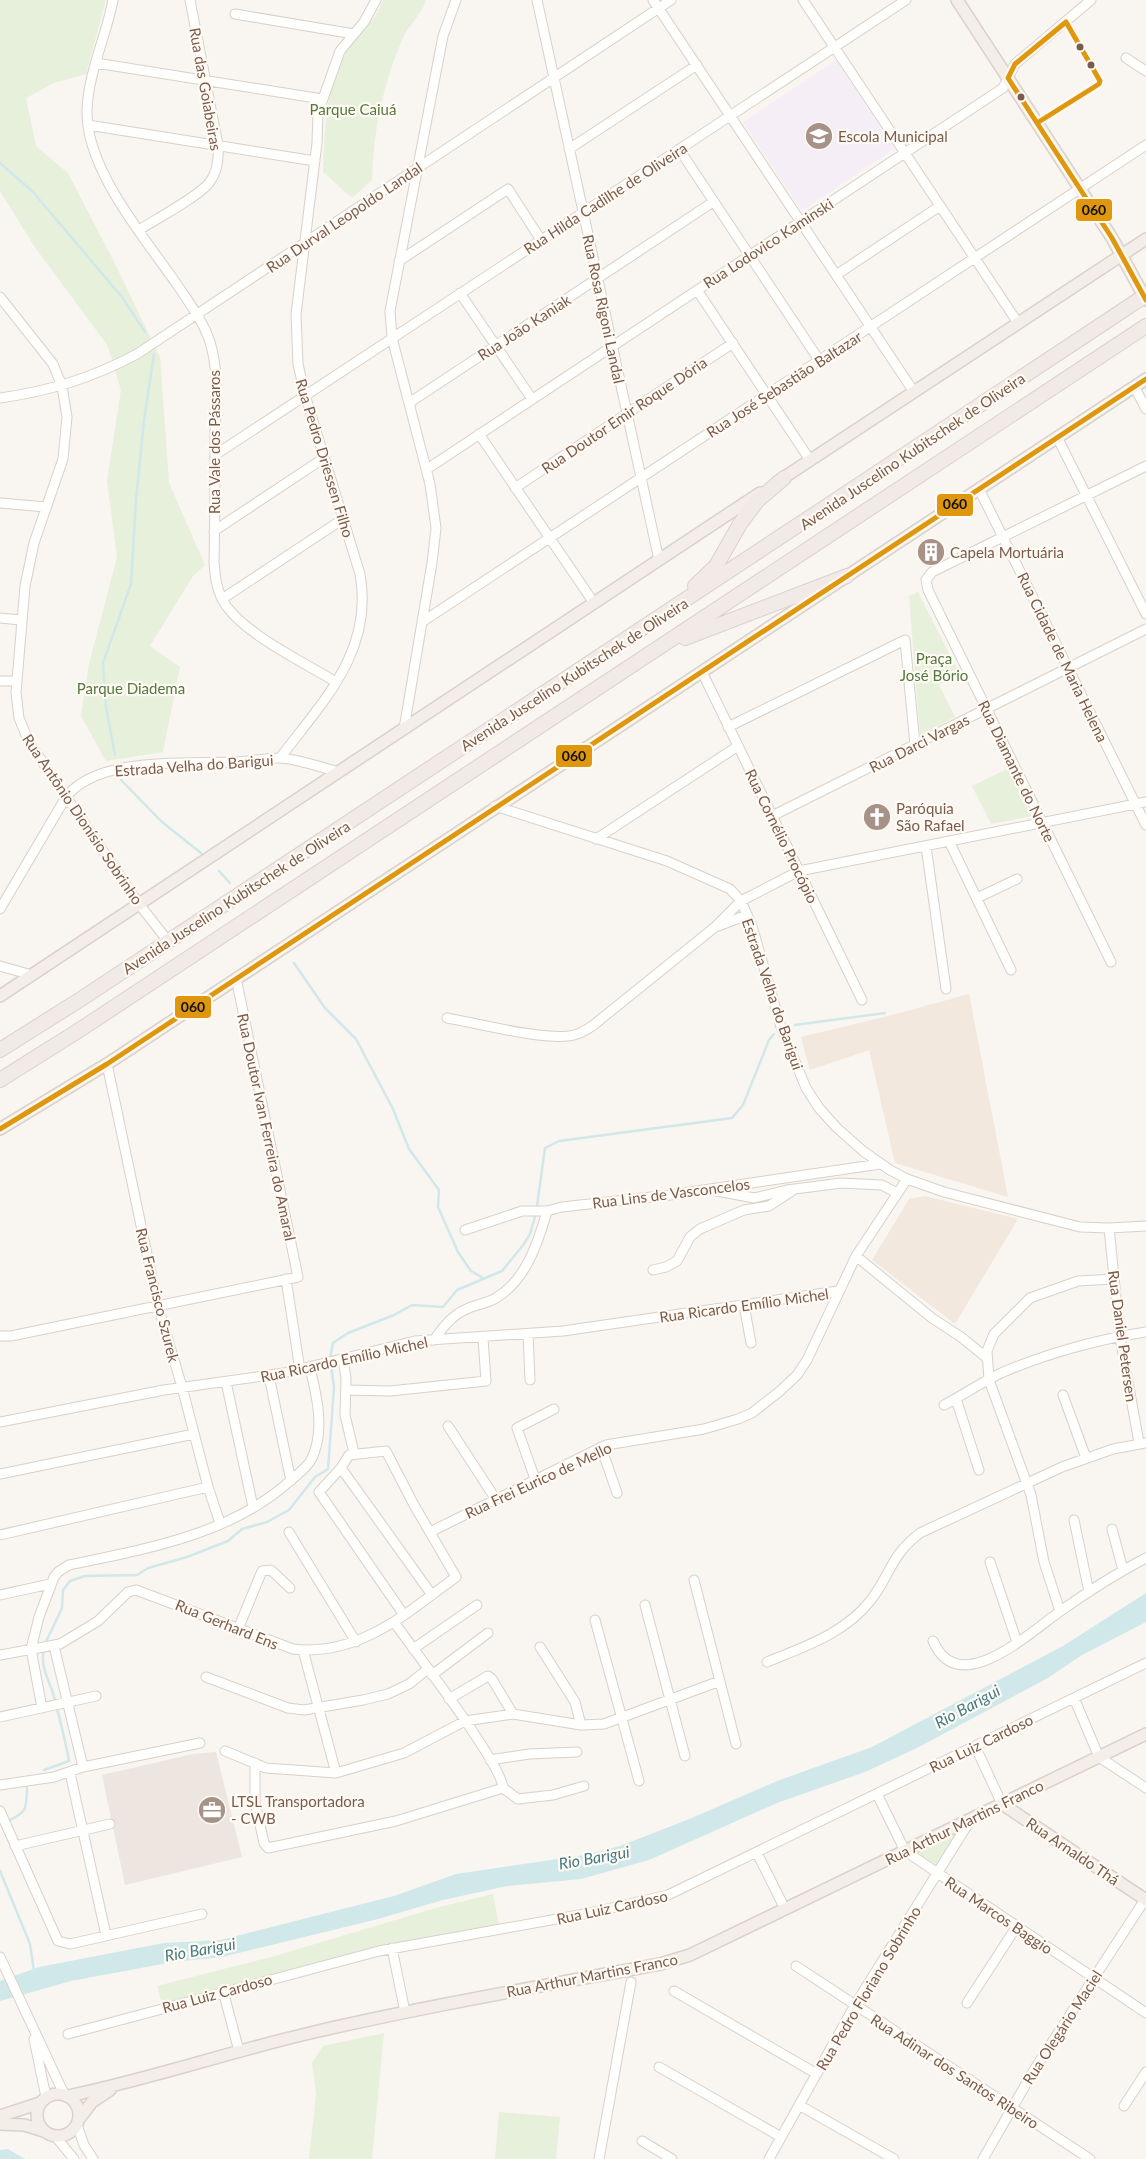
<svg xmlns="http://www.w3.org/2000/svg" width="1146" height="2159" viewBox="0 0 1146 2159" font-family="Lato,sans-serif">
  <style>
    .residential { fill: #f2e8de }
    .industrial { fill: #ede5e0 }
    .education { fill: #f6eef6 }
    .green { fill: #e7f0db }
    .water { fill: #d0e8ea }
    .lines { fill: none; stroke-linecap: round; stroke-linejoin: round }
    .stream { stroke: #d0e8ea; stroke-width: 2.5 }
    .minor-casing { stroke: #d7d1cb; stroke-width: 11 }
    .major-casing { stroke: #dad1cc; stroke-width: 14 }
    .highway-casing { stroke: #dad1cc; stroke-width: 16 }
    .minor { stroke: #fefefd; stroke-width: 9 }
    .major { stroke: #f3eee8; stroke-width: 11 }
    .highway { stroke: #f2eae7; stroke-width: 14 }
    .highway-bridge-casing { stroke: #dad1cc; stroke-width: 16; stroke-linecap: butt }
    .highway-bridge { stroke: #f2eae7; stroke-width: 14 }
    .bus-1-casing { stroke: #fffaf3; stroke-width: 9 }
    .bus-1 { stroke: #de970f; stroke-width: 5 }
    .bus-dot { fill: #7a5c4d; stroke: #fffaf3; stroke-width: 2 }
    .labels { text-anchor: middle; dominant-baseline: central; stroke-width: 4.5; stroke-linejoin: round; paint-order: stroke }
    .street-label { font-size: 15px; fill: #7a5c4d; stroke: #fffaf3 }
    .park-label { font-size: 15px; fill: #537a41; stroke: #fffaf3 }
    .poi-label { font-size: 15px; fill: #7a5c4d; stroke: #fffaf3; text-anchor: start }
    .water-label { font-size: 16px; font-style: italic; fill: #437c86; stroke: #fffaf3 }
    .line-badge { stroke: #fffaf3; stroke-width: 2 }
    .pale-badge-label { font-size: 14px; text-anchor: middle; font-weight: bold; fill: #111 }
  </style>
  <rect width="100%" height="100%" fill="#f9f5f0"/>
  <path class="residential" d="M969,994L1008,1197L895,1163L869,1050L810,1070L801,1037L888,1016Z
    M925,1196L1018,1219L955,1324L872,1260L909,1199Z"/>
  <path class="industrial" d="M216,1752L242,1857L125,1885L102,1775L193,1754Z"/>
  <path class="education" d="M836,60L894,149L802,211L743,122Z"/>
  <path class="green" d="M0,0H106L86,74L54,83L26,98L36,146L68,173L114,262L160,357L169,483L205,565L193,576L150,646L180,667L163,752L106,761L81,716L89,664L117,557L107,481L121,390L108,346L34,246L0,191Z
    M383,0H426C421,16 408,25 402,40C383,84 373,132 372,180L352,198L323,172C325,132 324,92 344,56C356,36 375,23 383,0Z
    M918,592L960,675L939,685L955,717L920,735L909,596Z
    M1009,768L1032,816L991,824L972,786Z
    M958,1832L936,1865L916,1852Z
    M493,1894L499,1925L384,1946L162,2004L157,1986L275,1956L439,1907Z
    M384,2033L372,2159H309L316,2094L312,2063L323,2046Z
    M499,2112L560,2117L556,2159H495Z"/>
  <path class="water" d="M1146,1593V1622L1082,1655L1048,1678L917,1748L865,1772L777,1803L649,1860L581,1879L507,1886L443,1900L378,1919L222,1957L173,1962L71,1981L0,2001V1981L39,1967L164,1943L221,1940L394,1896L456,1874L585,1855L620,1846L687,1820L777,1781L872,1747L1063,1646Z
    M8,2149L23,2158L26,2159H0V2150Z"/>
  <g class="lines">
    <path class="stream" d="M0,163L33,192L122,297L145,332
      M115,755L106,707L103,663L131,584L136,500L144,420L154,354
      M121,780L162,822L201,853
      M219,871L230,883
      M294,963L325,1008L356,1039L393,1109L409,1149L439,1190L438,1207L458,1252L471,1271L483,1278
      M795,1025L885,1013
      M537,1206L545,1148L559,1141L732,1118L743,1105L769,1040L774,1034
      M330,1358L333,1343L348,1333L394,1315L412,1305L443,1307L457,1290L502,1271L524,1244L530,1234L535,1217
      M45,1644L62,1608L63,1590L70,1581L85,1576L137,1575L148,1568L187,1557L228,1541L242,1529L267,1522L289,1510L315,1477L328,1469L334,1388L331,1364
      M44,1649C40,1666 48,1678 53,1693C59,1716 65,1738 69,1761L44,1770
      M8,1821C28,1812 26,1808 27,1788
      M0,1871L30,1944L34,1971"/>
    <defs>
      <path id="minor" d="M113,0C106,37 88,73 87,111C86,170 145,238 178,286C190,304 203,321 210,342C219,371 216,403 215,433C215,476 215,519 214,562C215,575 216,587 222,599C239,632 304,662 336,682
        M537,0L659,560
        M653,0L914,392
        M803,0L1018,323
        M235,14L354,34
        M1126,58L1146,71
        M96,63L322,99
        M88,125L315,161
        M569,149L697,65
        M679,149L819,360
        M139,230C156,219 198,197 209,183C217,173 219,158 218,145L190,0
        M399,261L508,189L541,240
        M836,275L940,206
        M697,290L810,460
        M460,293L532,399
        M0,297L53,364L62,386L67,417L63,459L34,543L25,586L16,692L19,718L29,742L139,904L168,941
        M1134,386L1146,409
        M0,398C50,391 92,378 137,354L671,0
        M409,403L713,202
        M479,434L594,603
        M1057,437L1146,614
        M215,455L906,0
        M427,469L1003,88L1015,64L1091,0
        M515,488L733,343
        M979,489L1146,825
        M0,503L46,507
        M214,531L324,458
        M222,599L343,519
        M0,618L21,620
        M422,622L1146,145
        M702,672L862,1000
        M0,681H16
        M728,727L905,640L915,745
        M404,729L432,563L436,528L430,484L392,338L390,311L443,36L456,0
        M280,758C323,701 374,651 360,574L305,395L298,364L296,314L317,143L318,113L340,51L364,22L376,0
        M495,806L667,861L730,889L741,901L752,926L781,1027L806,1088L819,1108L836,1127L863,1151L890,1170L907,1179L944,1192L1080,1227L1109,1228L1146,1226
        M772,816L1146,629
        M596,839L738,746
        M949,841L1011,970
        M926,846L946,989
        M977,898L1017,879
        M0,909L66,797C98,756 186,764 234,762C249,762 264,758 279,758C295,758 323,768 339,772
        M718,926L747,915
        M1111,962L928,590L926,580L932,572L1146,466
        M0,966L32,975
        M447,1018C476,1023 549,1042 574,1035C585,1032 593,1026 601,1019L715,927L741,901L799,871L1146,802
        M107,1064L158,1306L182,1387L208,1487L220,1523
        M712,1190L754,1198L787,1190L841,1183L882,1185L897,1193
        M1109,1228L1120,1337L1139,1443
        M465,1230L522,1211H547L562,1207L670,1195L880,1164
        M856,1256L932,1318L961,1337L987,1358
        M653,1270L666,1267L677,1261L690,1237L700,1229L744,1210L769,1206L792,1191
        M286,1279L300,1370
        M744,1305L751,1343
        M528,1334L530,1380
        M0,1336H11L298,1277L236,978
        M434,1340C445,1324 455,1312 474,1306C481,1304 489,1302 496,1298C526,1280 538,1243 547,1211
        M343,1359L346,1378L345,1415L354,1453
        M269,1376L291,1481
        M226,1382L253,1507
        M346,1390L390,1391L486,1381L483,1338
        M1063,1395L1086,1458
        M956,1399L979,1470
        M944,1405C963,1395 982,1382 1001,1373C1045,1354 1099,1339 1146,1332
        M0,1422L164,1390L284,1373L415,1341L563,1331L838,1291
        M448,1426L495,1498
        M601,1447L617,1493
        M341,1468L432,1595
        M0,1474L194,1434
        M535,1479L517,1428L554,1409
        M1074,1520L1089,1592
        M1112,1529L1123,1570
        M289,1532L356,1642
        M430,1532L606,1445L704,1429L738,1419L752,1413L780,1391L797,1375L807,1360L856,1256L907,1179
        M0,1535L208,1487
        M990,1562L1017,1642
        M694,1580L736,1744
        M0,1595L50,1584
        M645,1605L685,1756
        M1060,1611L1044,1562L1031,1495L989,1380L987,1351L994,1334L1030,1298L1078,1281L1114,1279
        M595,1620L639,1781
        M238,1629L262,1571L271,1570L290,1588
        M933,1641C959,1701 1031,1631 1062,1610C1089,1591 1117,1573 1146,1558
        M54,1646L83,1767
        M540,1647L575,1702L581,1725
        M413,1649L477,1605
        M303,1650L336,1773
        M0,1655L60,1644L98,1621L128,1592L136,1590L293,1649C358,1657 407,1613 456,1577L414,1505L386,1451L349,1455L341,1468L319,1492L404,1615
        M767,1662C806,1646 844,1634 871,1600C891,1574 890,1556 920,1533L1062,1467L1113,1449L1146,1443
        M432,1675L488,1633
        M206,1677L288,1708L304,1710L363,1700L388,1694L409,1684L428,1669
        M1074,1698L1099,1757L1146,1788
        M449,1699L488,1676L492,1679L513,1714
        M42,1708L31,1649L39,1617L54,1577L58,1572L69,1565C145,1549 231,1535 291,1480C298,1474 308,1467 312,1458C325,1430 317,1397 310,1368
        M0,1717L96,1696
        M975,1746L1002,1804
        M225,1751L266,1768L336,1773L404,1753L465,1721L513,1714L581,1725L604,1724L720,1681
        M490,1760L529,1754L577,1752
        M255,1763V1802L264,1843L268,1848L396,1821L503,1788C502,1764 413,1649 394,1622
        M70,1773L106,1935
        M0,1785L54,1777L83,1767L200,1743
        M503,1788L518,1799L553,1795L584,1786
        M877,1794L905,1851L1146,2013
        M0,1811L58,1941L70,1944L202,1914
        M15,1846L110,1824
        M757,1853L785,1909
        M392,1948L405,2012
        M0,1957L64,2094
        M796,1966L1090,2159
        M223,1991L239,2051
        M674,1991L817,2074
        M967,2003L1017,1926
        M68,2034L379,1951L590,1913L668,1895L1146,1663
        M34,2039L46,2097
        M659,2067L781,2137
        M799,2105L894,2159
        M1124,2106L1146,2072
        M77,2125L84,2145L93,2159
        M55,2136L74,2159
        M642,2141L672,2159
        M599,2159L631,1982
        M769,2159L855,2005L971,1819
        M983,2159L1034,2070L1146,1898"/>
      <path id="major" d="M957,0L1112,238L1146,300
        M777,482L1146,239
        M0,996L760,493
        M0,1129L107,1064L1146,379
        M1002,1804L1146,1900
        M37 2115a21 21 0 1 1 42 0a21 21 0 1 1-42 0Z
        M68,2096C150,2079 229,2052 310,2033C426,2006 543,1986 660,1964L690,1955L1146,1734
        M0,2116L40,2103
        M79,2119L92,2102L110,2090
        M0,2124L24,2125L44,2131"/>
      <path id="highway" d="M695,586L716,566L740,524L757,501L784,478
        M685,638L847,576
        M0,1050L81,999L1116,315
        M0,1080L81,1029L1146,326"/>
    </defs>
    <use href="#minor" class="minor-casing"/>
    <use href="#major" class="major-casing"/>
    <use href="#highway" class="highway-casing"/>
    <use href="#minor" class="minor"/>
    <use href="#major" class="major"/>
    <use href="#highway" class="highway"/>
    <defs>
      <path id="highway-bridge" d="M1116,315L1146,295"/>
    </defs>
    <use href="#highway-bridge" class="highway-bridge-casing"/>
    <use href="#highway-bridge" class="highway-bridge"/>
    <defs>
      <path id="bus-1" d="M1066,22L1100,81L1099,84L1037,123L1008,78L1015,64Z
        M1037,123L1112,238L1146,300
        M0,1129L107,1064L1146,379"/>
    </defs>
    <use href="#bus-1" class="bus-1-casing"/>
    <use href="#bus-1" class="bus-1"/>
  </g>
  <defs>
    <symbol id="school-disc" viewBox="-11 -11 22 22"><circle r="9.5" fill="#a69286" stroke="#fffaf3"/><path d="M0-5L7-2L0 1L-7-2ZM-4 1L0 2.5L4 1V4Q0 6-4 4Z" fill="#fff"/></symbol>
    <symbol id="building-disc" viewBox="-11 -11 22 22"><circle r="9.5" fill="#a69286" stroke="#fffaf3"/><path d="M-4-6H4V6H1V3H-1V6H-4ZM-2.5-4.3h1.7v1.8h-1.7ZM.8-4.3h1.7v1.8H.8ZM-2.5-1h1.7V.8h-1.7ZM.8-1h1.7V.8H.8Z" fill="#fff"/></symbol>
    <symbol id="church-disc" viewBox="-11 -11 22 22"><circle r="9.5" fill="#a69286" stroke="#fffaf3"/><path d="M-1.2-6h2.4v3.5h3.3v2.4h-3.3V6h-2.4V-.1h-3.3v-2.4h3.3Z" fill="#fff"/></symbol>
    <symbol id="office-disc" viewBox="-11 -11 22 22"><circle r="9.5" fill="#a69286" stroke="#fffaf3"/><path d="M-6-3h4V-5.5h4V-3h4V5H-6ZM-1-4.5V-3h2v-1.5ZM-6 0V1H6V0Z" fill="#fff"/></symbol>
  </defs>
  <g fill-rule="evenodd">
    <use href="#school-disc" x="803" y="120" width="32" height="32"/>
    <use href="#building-disc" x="915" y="536" width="32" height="32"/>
    <use href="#church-disc" x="861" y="801" width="32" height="32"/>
    <use href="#office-disc" x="196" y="1794" width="32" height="32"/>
  </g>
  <g class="bus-dot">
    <circle cx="1080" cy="47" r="4.5"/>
    <circle cx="1091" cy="65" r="4.5"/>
    <circle cx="1021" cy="97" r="4.5"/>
  </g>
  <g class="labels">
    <g class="street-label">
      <text transform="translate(206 89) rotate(80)">Rua das Goiabeiras</text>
      <text transform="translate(605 198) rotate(-33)">Rua Hilda Cadilhe de Oliveira</text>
      <text transform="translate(344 217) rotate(-34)">Rua Durval Leopoldo Landal</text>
      <text transform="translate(768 243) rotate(-33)">Rua Lodovico Kaminski</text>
      <text transform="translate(604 309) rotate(78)">Rua Rosa Rigoni Landal</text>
      <text transform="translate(524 327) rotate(-33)">Rua João Kaniak</text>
      <text transform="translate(784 384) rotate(-33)">Rua José Sebastião Baltazar</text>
      <text transform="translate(624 415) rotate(-34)">Rua Doutor Emir Roque Dória</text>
      <text transform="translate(214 442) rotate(-90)">Rua Vale dos Pássaros</text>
      <text transform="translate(912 451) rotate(-34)">Avenida Juscelino Kubitschek de Oliveira</text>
      <text transform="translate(325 458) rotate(73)">Rua Pedro Driessen Filho</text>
      <text transform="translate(1063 657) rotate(64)">Rua Cidade de Maria Helena</text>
      <text transform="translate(574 674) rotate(-33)">Avenida Juscelino Kubitschek de Oliveira</text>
      <text transform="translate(919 743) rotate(-27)">Rua Darci Vargas</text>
      <text transform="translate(194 765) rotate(-4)">Estrada Velha do Barigui</text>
      <text transform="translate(1017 771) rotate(64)">Rua Diamante do Norte</text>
      <text transform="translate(83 819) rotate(56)">Rua Antônio Dionísio Sobrinho</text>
      <text transform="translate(782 836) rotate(64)">Rua Cornélio Procópio</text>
      <text transform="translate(236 897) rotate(-33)">Avenida Juscelino Kubitschek de Oliveira</text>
      <text transform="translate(773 994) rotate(71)">Estrada Velha do Barigui</text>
      <text transform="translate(267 1127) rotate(78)">Rua Doutor Ivan Ferreira do Amaral</text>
      <text transform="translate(671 1193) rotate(-7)">Rua Lins de Vasconcelos</text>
      <text transform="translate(158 1295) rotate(76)">Rua Francisco Szurek</text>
      <text transform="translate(744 1305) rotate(-8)">Rua Ricardo Emílio Michel</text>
      <text transform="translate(1123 1336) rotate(82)">Rua Daniel Petersen</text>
      <text transform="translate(344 1359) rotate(-12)">Rua Ricardo Emílio Michel</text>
      <text transform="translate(538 1480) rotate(-25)">Rua Frei Eurico de Mello</text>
      <text transform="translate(227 1624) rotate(22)">Rua Gerhard Ens</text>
      <text transform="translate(981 1743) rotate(-26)">Rua Luiz Cardoso</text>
      <text transform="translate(964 1822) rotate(-26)">Rua Arthur Martins Franco</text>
      <text transform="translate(1073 1851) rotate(34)">Rua Arnaldo Thá</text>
      <text transform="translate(612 1907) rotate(-12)">Rua Luiz Cardoso</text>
      <text transform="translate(999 1915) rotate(34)">Rua Marcos Baggio</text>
      <text transform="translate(592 1975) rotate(-11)">Rua Arthur Martins Franco</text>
      <text transform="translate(868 1988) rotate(-59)">Rua Pedro Floriano Sobrinho</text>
      <text transform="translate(217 1993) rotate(-15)">Rua Luiz Cardoso</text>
      <text transform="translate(1062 2027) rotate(-57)">Rua Olegário Maciel</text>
      <text transform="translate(955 2071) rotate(33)">Rua Adinar dos Santos Ribeiro</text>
    </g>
    <g class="park-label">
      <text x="353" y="109">Parque Caiuá</text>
      <text x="934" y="658">Praça<tspan x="934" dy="17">José Bório</tspan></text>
      <text x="131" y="688">Parque Diadema</text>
    </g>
    <g class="poi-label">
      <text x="838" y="136">Escola Municipal</text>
      <text x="950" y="552">Capela Mortuária</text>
      <text x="896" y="808">Paróquia<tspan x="896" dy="17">São Rafael</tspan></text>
      <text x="231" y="1801">LTSL Transportadora<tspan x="231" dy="17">- CWB</tspan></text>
    </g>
    <g class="water-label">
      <text transform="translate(967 1706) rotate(-29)">Rio Barigui</text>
      <text transform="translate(594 1857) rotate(-10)">Rio Barigui</text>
      <text transform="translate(200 1949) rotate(-10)">Rio Barigui</text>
    </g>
  </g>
  <g class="line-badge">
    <rect x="1075" y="198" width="38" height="24" rx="5" fill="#de970f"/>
    <rect x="936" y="493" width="38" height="24" rx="5" fill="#de970f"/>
    <rect x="555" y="744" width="38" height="24" rx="5" fill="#de970f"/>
    <rect x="174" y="995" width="38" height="24" rx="5" fill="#de970f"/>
  </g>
  <g class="pale-badge-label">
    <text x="1094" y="215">060</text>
    <text x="955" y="509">060</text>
    <text x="574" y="761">060</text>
    <text x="193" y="1012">060</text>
  </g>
</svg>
